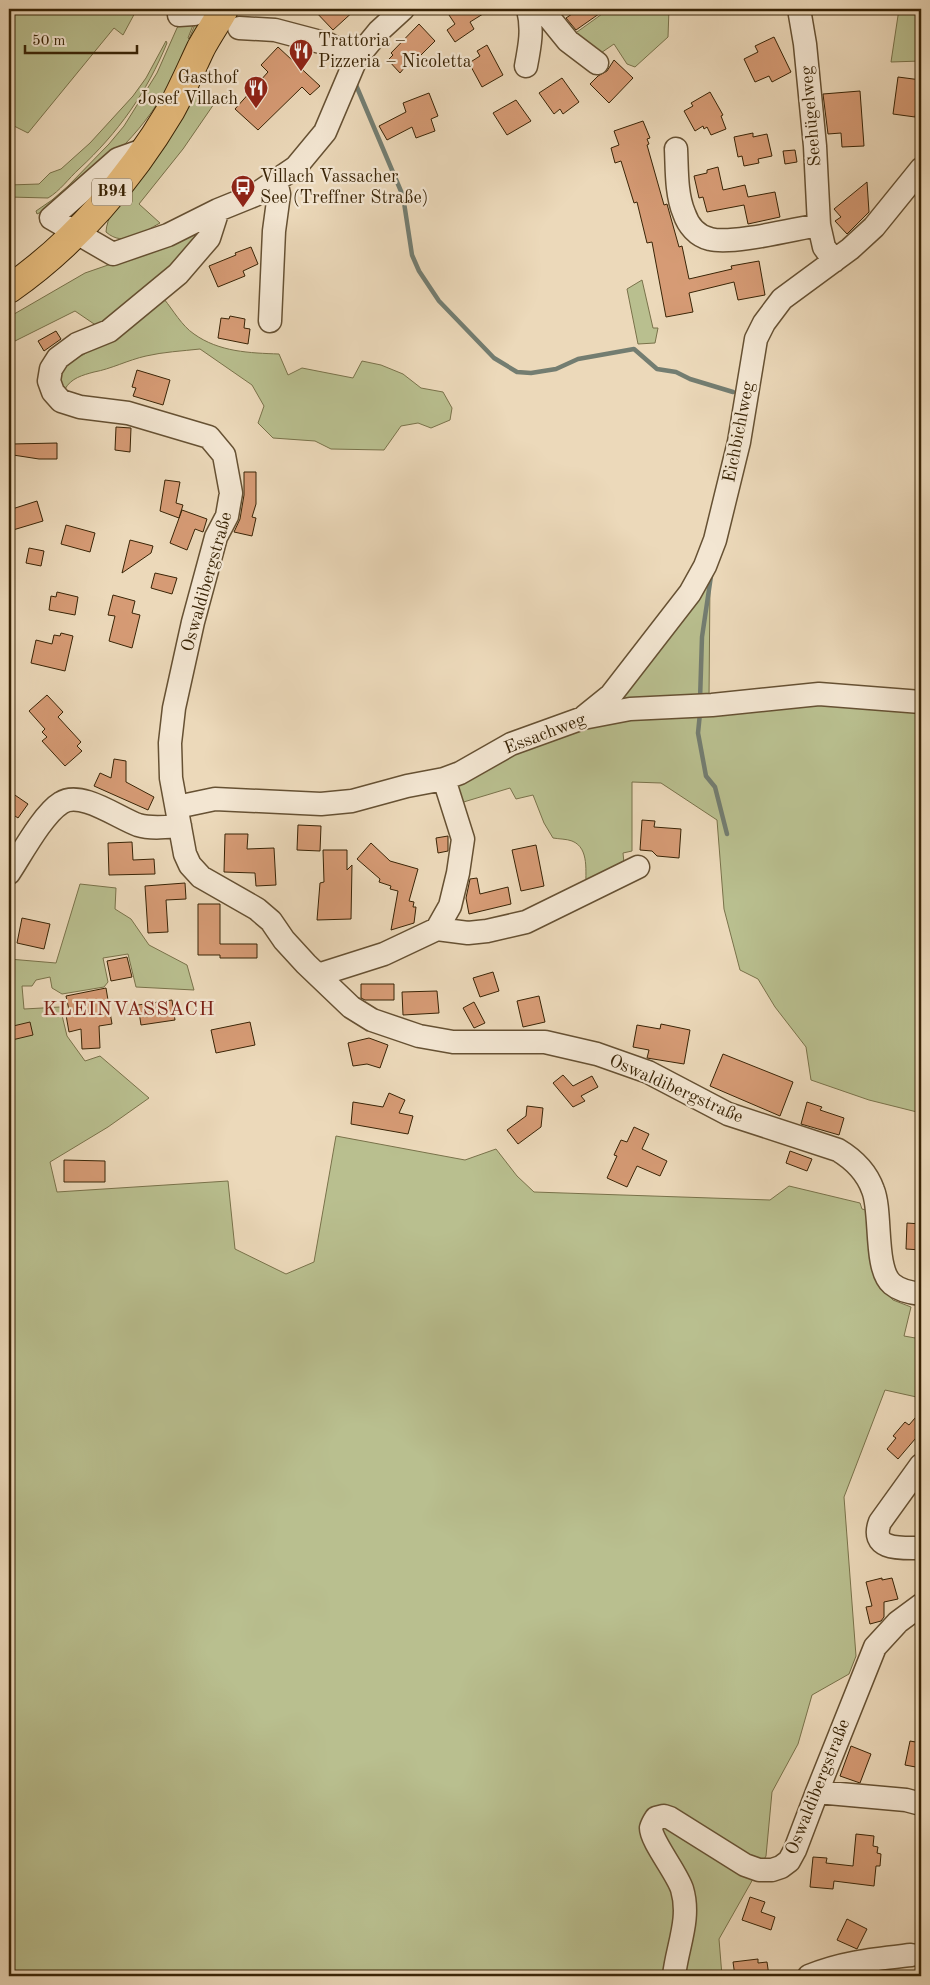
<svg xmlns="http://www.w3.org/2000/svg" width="930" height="1985" viewBox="0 0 930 1985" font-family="'Old Standard TT',serif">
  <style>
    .green { fill: #b9bf8f; stroke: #79724a }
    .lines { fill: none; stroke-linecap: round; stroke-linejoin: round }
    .stream { stroke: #737d71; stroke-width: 4.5 }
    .building { fill: #d69b75; stroke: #392406 }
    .minor-casing { stroke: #665133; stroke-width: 25 }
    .major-casing { stroke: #392406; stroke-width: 30 }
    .minor { stroke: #f3e6d2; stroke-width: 22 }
    .major { stroke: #e6bc7d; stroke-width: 28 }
    .labels { text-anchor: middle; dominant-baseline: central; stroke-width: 4.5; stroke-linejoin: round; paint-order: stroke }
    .shield { fill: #f3e6d2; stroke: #715e43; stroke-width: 1 }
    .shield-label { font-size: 16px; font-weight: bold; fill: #392406 }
    .poi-label { font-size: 18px; fill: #392406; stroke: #f3e6d2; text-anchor: start }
    .street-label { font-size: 18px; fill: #392406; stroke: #f3e6d2 }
    .quarter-label { font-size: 20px; letter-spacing: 1px; fill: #7a1f14; stroke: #f3e6d2 }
  </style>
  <rect width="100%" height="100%" fill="#ecd9ba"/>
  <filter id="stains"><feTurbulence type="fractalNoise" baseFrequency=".004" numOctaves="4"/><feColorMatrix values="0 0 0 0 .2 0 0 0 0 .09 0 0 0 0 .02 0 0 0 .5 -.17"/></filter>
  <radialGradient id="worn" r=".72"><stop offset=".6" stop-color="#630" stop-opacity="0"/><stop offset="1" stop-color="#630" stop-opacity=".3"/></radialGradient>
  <path class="green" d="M9,9H137L123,35L114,28L28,133L12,125L9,127Z
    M194,9H205C183,59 164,104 125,144C114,156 101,168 88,179C72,192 66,182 54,206L37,214L36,211L52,200L68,186L109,144L124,126L157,73L177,28L181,23L195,20L188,38L189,39L200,12Z
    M609,9H669L668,37L635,67L627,64L614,44L595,57L570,37Z
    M899,9H921V61L891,62Z
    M166,41L167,43C147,92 118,133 79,169C69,178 60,191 48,198L9,197V185L39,184L50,173L61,169L90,143L133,96L146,78Z
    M197,92L216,101L183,149L139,204L160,223C143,232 124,248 106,232C107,205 146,171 162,149C175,131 185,111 197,92Z
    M188,230L197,234L200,243L194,256L97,326L75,311L9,344V317L85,273L137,255Z
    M642,280L653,328H658L655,343L638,344L627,289Z
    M164,299C173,310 182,326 194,334C219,352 250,353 279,354L288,375L302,368L353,378L362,361L381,365L403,374L421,388L443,392L452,408L450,420L431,428L418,423L401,426L384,450L331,449L315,441L273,438L258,423L264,406L252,385L200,349C182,351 163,352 146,356C128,360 111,369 94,372C83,375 71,378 65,389L55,390L66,360L74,353L83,355Z
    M710,579L709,699L600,709Z
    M796,701L921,707V1113L869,1100L811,1080L806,1047L775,1007L758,979L740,970L724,909L717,820L661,783L632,782V851L623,853L624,863L586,888C585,873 590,848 572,841C567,839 559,839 553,838L544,823L533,795L516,799L510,788L457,804L452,786L484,763L577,725Z
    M80,884L116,888L115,909L131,919L149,945L187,965L194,990L136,987L128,954L103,958L108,982L104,987L62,994L52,988L50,977L36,980L32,986H22L24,1009L60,1007L67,1036L85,1061L100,1056L149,1098L108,1127L50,1162L57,1192L228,1181L235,1249L286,1274L314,1262L336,1136L465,1160L496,1149L517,1176L534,1192L770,1200L789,1186L860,1203L862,1209L870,1211L879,1284L893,1300L911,1307L904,1336L921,1339V1398L885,1390L844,1497L856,1656L849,1674L812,1695L798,1744L772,1792L766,1856L719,1939L722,1976H9V959L56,963Z"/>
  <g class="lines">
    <path class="stream" d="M356,85L403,196L412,255L419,271L439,301L494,358L517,372L531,373L556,369L578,359L634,349L657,369L676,372L690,379L733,392
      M700,700L702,637L711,576
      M700,713L698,733L706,776L715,787L727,834"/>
  </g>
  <path class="building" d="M313,9H356L333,30Z
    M445,9H491L470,22L474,29L455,42L447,30L455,24Z
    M568,9H606L576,30L566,18L572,14Z
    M419,24L435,41L407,69L405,67L400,73L388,60L393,55L391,53Z
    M774,37L791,72L772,82L769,76L755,82L744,59L758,52L755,46Z
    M487,45L503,75L482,87L469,63L480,56L477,51Z
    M278,47L320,86L310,95L302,87L258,130L235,109L268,72L261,65Z
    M614,60L633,78L609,103L590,84L598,76L607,71Z
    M898,77L921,80V105H917L915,117L893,114Z
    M562,78L579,102L563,114L560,109L554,114L539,93Z
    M860,91L864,146L842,147L841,133L828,134L823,94Z
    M710,92L723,115L721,116L726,129L711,135L707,127L704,129L703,126L695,131L684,111L693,106L691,103Z
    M429,93L438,116L431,119L435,131L416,138L412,127L387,140L379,126L406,112L403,103Z
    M516,100L531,121L507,135L493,113Z
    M643,121L650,138L647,139L649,144L647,145L664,205L667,204L679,247L682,246L689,279L732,269L731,266L759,261L765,295L738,300L734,282L689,293L693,312L666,317L652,242L647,243L637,202L634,203L621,161L615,163L611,148L619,145L614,131Z
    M753,133V137L767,134L772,156L758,159L759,163L744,166L742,156L738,157L734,137Z
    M795,150L797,162L785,164L783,151Z
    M718,167L723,190L745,185L748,197L775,192L780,217L748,224L744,205L707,212L703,197L699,198L694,176L707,173V170Z
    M867,182L869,212L847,234L835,221L841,217L834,209Z
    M251,247L258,264L243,271L245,276L218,287L209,266L236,255L235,253Z
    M230,316L245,319L244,328L250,329L248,344L218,338L221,318L229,319Z
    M56,331L61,339L44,351L38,341Z
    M137,370L170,380L163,405L133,396L136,388L132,387Z
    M116,427L131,428L130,452L115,450Z
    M57,443V459H39L13,455L12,444Z
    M244,472H256V504L252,517L256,518L252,536L234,532L240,519L244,495Z
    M165,480L180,482L176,503L183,505L179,518L160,511Z
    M37,501L43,521L13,530L12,527L9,528V510Z
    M182,510L207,519L203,532L195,529L187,550L170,543Z
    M66,525L95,533L90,552L61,544Z
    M130,540L153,546L151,553L122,573Z
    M29,548L44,551L41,566L26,563Z
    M155,573L177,578L172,594L151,588Z
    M57,592L78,597L75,615L49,610L51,596L56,597Z
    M113,595L135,601L132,613L140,615L132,648L109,641L115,616L108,615Z
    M61,633L73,636L65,671L31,663L36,640L52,644L54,635L60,636Z
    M47,695L63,712L58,717L81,742L77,746L82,751L65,766L42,741L47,737L42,732L45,729L29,711Z
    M114,759L126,761V782L154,797L148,810L94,786L100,773L111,778Z
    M9,791L28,804L18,818L9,812Z
    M642,820L655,821L654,827L681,829L679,858L657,856L652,851L640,850Z
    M298,825L321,826L320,851L297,850Z
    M225,834H248L247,849L274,848L276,885L256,886L255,873L224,872Z
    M448,836V851L438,853L436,838Z
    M132,842L133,860L154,859L155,874L109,875L108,843Z
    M371,843L390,861L418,869L409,901L414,902L413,907H416L414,923L391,930L398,891L390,889L391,886L379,882L380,879L357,859Z
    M536,845L544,886L521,891L512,850Z
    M323,850H347V870L352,865L351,919L317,920L320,883L324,882Z
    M477,878L480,894L508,887L511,904L469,914L466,898L470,879Z
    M185,883L186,899L166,900L168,932L148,933L145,886Z
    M198,904H220V944H257V958H220V955H198Z
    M22,918L50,924L44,949L17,943Z
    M127,957L132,977L111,981L107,961Z
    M493,972L499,991L480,997L473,978Z
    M361,984H394V1000H365L361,998Z
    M106,988L112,1024L99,1026L100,1048L82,1049L81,1029L69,1032L66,1015H70L66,996Z
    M437,991L439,1013L403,1015L402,992Z
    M539,996L545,1022L523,1027L517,1001Z
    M172,1000L175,1020L141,1025L138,1005Z
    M474,1002L485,1023L474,1028L463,1008Z
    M30,1022L33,1035L12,1040L9,1027Z
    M250,1022L255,1045L216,1053L211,1030Z
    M661,1024L690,1030L684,1064L647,1058L649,1050L633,1047L637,1025L660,1029Z
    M369,1038L388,1045L380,1068L367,1064L353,1066L348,1043Z
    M723,1054L793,1082L780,1116L710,1086Z
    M563,1075L573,1086L592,1076L598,1087L581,1096L585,1101L573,1107L553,1083Z
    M389,1093L405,1100L399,1113L413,1116L408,1134L351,1124L353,1102L383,1107Z
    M807,1102L822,1107L820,1110L844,1118L839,1135L801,1124Z
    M527,1106L543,1108L541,1127L518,1144L507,1130L526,1116Z
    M634,1127L649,1134L642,1149L667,1161L660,1176L637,1166L627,1187L607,1178L617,1156L614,1155L621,1140L627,1142Z
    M790,1151L812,1159L807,1171L786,1163Z
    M64,1160L105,1161V1182H64Z
    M907,1223L921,1224V1250L906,1249Z
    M921,1411V1432L898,1459L887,1449L896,1438L893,1436L905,1422L909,1425Z
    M882,1578V1580L892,1578L898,1599L884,1602V1617L881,1621L870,1624L866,1607L872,1606L866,1582Z
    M910,1741L921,1743V1768L905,1765Z
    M851,1746L871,1754L860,1783L840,1776Z
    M856,1834L874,1836L873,1846L878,1847L877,1853L881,1854L880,1866H876L874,1886L834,1881L833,1889L810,1887L813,1857L827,1858L826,1863L853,1866Z
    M750,1897L765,1902L761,1912L775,1917L771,1930L742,1920Z
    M847,1919L867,1929L857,1949L837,1940Z
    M758,1959V1963L767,1962L769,1976H735L733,1962Z"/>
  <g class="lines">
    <defs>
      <path id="minor" d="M180,9L179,15L194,14
        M542,9L568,41L597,63
        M799,9L805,44L815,146L819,225L824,247L834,261
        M239,28L275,30L328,44L356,59
        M526,66C530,45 533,29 528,9
        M146,149L118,159L51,218L113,254L168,235L218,210L255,195L296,167L325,132L356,59L379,31L403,9
        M676,149C677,169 676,194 684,213C688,225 697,236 710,239C732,245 794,229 819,225
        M218,210L209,238L178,274L109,331L77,344L58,358L51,369L49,381L53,392L61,401L80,407L128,413L209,437L224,455L231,493L227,516L216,537L193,622L174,708L170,743L171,778L185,854L190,865L201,877L257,909L271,921L284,940L306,964L351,1007L372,1020L419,1036L453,1042H545L597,1054L648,1072L728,1114L838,1150C853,1159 867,1173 873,1190C882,1212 874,1269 892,1284C899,1290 912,1293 921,1294
        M270,321L274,231L279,194L276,181
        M585,716L611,695L690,593L705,566L715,540L739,442L756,339L764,323L782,299L850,249L874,227L921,169
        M177,807L215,799L321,804L352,801L407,786L444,779L460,773L511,744L583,718L630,709L712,705L819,694L921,702
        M9,873C21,855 43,814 61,803C81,790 118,818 138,825C151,829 167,827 180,826
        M437,929L450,906L458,873L463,839L444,779
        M318,975L384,954L437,929L468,933L487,931L526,922L638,867
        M921,1465L880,1522C869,1551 902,1548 921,1548
        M817,1792L906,1800L921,1804
        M674,1976C677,1947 691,1919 682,1889C677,1873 651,1841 651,1828C652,1824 654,1821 656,1818L664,1816L670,1818L745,1865L759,1870H772L781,1867L789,1861L795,1850L817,1792L875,1647L898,1622L921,1605
        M809,1976C842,1962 876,1959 911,1955"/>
      <path id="major" d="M9,289C75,243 130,179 171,110C182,90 191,69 201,48C208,35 217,22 224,9"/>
    </defs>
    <use href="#minor" class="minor-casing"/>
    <use href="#major" class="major-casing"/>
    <use href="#minor" class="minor"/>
    <use href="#major" class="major"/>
  </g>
  <defs>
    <symbol id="restaurant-pin" viewBox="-11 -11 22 30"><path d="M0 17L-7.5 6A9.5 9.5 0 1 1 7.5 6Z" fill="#8f2418" stroke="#f3e6d2"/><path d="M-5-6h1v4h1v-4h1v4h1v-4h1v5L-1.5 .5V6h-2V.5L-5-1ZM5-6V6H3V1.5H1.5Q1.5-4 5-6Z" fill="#fff"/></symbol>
    <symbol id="bus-pin" viewBox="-11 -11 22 30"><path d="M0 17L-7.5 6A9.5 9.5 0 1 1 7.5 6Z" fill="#8f2418" stroke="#f3e6d2"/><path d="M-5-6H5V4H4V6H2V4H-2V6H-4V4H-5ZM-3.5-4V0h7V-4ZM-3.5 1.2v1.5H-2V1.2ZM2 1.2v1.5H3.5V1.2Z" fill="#fff"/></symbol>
  </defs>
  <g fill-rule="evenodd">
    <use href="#restaurant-pin" x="287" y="37" width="28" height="38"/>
    <use href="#restaurant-pin" x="242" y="74" width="28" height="38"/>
    <use href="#bus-pin" x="229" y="173" width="28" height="38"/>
  </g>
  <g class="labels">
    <rect class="shield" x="92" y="178.5" width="40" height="27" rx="4"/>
    <g class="shield-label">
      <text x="112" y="192">B94</text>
    </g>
    <g class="poi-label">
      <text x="318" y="41">Trattoria –<tspan x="318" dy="21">Pizzeria – Nicoletta</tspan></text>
      <text x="238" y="78" text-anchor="end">Gasthof<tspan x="238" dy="21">Josef Villach</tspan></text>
      <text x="260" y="177">Villach Vassacher<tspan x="260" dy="21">See (Treffner Straße)</tspan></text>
    </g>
    <g class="street-label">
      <text transform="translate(811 116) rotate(-95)">Seehügelweg</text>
      <text transform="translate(739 432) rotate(-79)">Eichbichlweg</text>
      <text transform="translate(207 582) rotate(-74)">Oswaldibergstraße</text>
      <text transform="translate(545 734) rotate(-21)">Essachweg</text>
      <text transform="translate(676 1089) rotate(24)">Oswaldibergstraße</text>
      <text transform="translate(818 1787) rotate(-68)">Oswaldibergstraße</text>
    </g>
    <g class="quarter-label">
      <text x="129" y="1010">KLEINVASSACH</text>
    </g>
  </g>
  <rect width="930" height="1985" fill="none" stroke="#ecd9ba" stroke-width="30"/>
  <rect x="10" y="10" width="910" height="1965" fill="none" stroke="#392406" stroke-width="2.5"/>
  <rect x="15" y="15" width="900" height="1955" fill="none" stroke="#392406"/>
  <path d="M25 45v8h112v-8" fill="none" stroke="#392406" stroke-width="2.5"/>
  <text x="32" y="45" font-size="15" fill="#392406" stroke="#f3e6d2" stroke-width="4" paint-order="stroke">50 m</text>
  <rect width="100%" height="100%" filter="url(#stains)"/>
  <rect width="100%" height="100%" fill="url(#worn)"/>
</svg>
